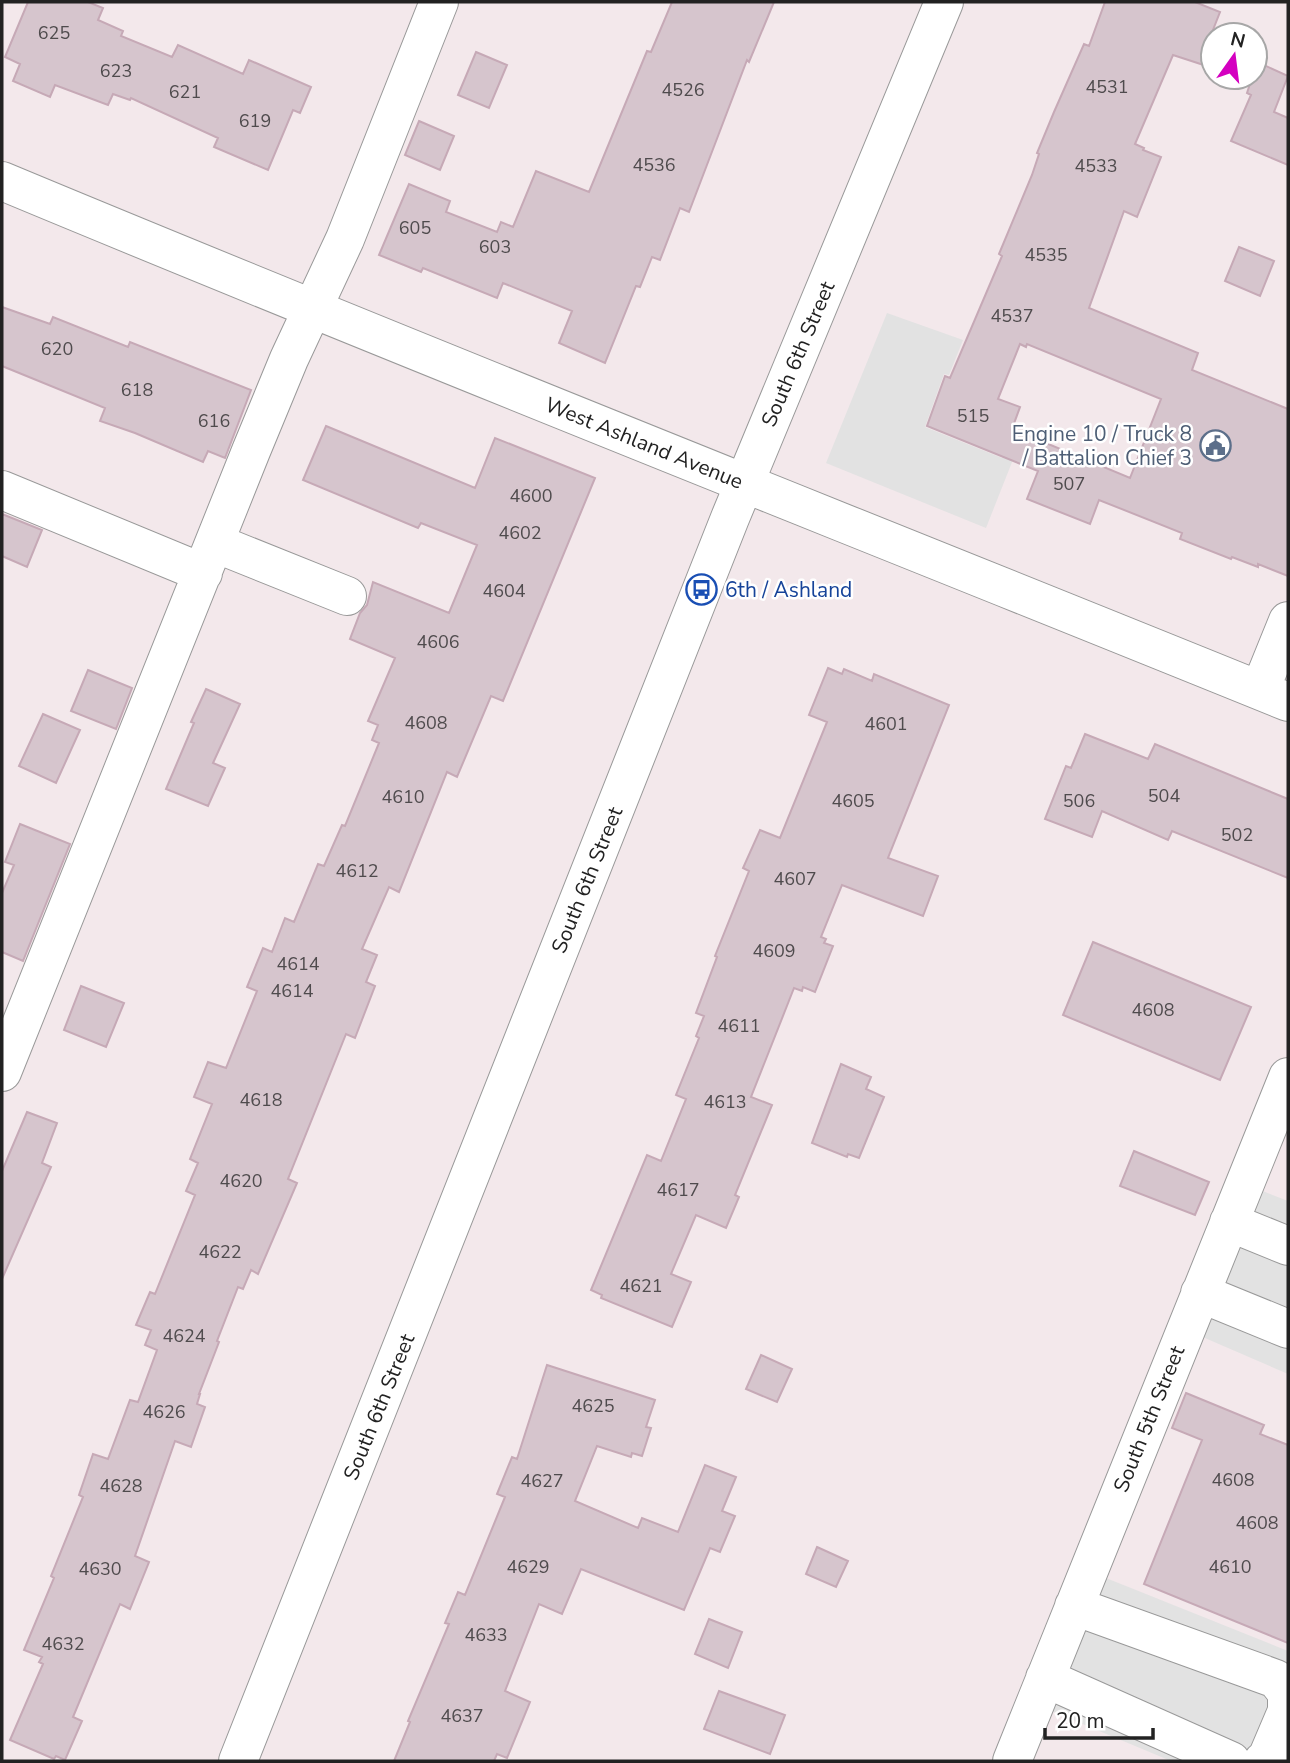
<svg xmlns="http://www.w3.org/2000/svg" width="1290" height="1763" viewBox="0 0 1290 1763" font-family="'Nunito Sans',sans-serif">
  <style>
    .parking { fill: #e2e2e2 }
    .building { fill: #d6c5cd; stroke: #c6a9b6; stroke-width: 2; fill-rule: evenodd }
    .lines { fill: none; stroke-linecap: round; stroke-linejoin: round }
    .minor-casing { stroke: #999; stroke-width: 40 }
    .minor { stroke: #fff; stroke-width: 38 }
    .labels { text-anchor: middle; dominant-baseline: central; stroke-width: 5; stroke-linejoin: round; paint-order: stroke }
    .number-label { font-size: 18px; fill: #4f4b4d }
    .street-label { font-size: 21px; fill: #222; stroke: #fff }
    .service-label { font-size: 21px; fill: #4e5e75; stroke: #fff; text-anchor: end }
    .transit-label { font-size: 21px; fill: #164399; stroke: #fff; text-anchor: start }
  </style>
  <rect width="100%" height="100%" fill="#f3e8eb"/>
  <path class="parking" d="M887,313L963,340L949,375L944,374L925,427L1002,458L1006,449L1016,452L986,528L826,463Z
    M1250,1186L1288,1201V1374L1191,1332Z
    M1101,1576L1288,1651V1761H1171L1049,1710Z"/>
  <path class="building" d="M28,2H88L103,8L98,20L123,31L121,36L172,57L178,45L243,74L249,60L311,87L300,113L293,110L268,170L214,147L218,138L131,98L130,100L113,94L108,105L55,85L50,97L13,81L20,64L5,57Z
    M672,2H774L749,62L747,60L689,212L680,208L660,260L652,257L640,287L636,286L605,363L559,343L572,311L503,283L497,298L423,268L421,272L379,255L409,184L450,201L446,212L497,232L501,222L513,227L536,171L589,192L647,51L651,52Z
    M1105,2H1195L1220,12L1209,40L1213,41V68L1173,55L1135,144L1144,148L1143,150L1161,157L1137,217L1124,211L1089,308L1198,353L1192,370L1288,409V576L1258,564V567L1232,557L1231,559L1180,539L1182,533L1099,500L1090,524L1027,499L1038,471L927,426L945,376L950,378L1002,256L999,254L1032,175L1039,154L1037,153L1054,112L1084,44L1089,46ZM1020,344L1026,347L1027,344L1161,399L1130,478L1012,429L1020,407L998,399Z
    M476,52L507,65L489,108L458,95Z
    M1255,61L1288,76L1274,112L1288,118V165L1231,141L1251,95L1247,93L1251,81L1239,77H1255Z
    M419,121L454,136L440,170L405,155Z
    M1239,247L1274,261L1260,296L1225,281Z
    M2,307L50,324L53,317L128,347L130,342L251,390L225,458L208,451L203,462L135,433L100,421L105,408L2,366Z
    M326,426L475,488L495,438L595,478L503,701L491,696L457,777L447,772L399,892L389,887L362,949L377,955L366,982L375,986L355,1038L346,1034L288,1179L297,1183L258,1274L251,1270L243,1289L238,1287L217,1341L219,1342L199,1394H200L197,1404L205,1407L191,1447L175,1441L135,1556L149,1562L130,1609L120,1604L73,1717L82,1721L65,1760L56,1756L54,1759L10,1740L43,1664L39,1662L42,1657L24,1650L54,1578L51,1576L83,1497L79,1495L93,1454L108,1459L130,1400L138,1402L157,1350L145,1345L151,1330L136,1325L150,1292L155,1294L195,1195L186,1191L198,1163L190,1159L212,1104L194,1097L208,1062L226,1068L257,991L247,987L263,948L272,952L285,918L294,922L318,864L324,866L342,825L345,826L379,743L372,740L378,725L368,721L395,658L350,639L360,613L367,605L373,582L449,613L477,545L421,523L418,528L303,480Z
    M2,514L42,530L27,567L2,556Z
    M828,668L842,674L844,669L872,681L874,674L949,705L888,858L938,876L923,916L842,885L821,937L826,939L824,943L833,946L815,992L803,987L802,991L794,988L751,1097L772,1105L735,1195L739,1197L726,1228L696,1215L671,1274L691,1282L672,1327L601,1298L602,1295L591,1290L647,1155L661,1161L686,1099L676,1095L699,1038L696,1036L704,1016L696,1013L717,957L715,956L749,871L743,868L760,830L780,838L827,722L809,715Z
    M88,670L132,688L116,729L71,711Z
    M206,689L240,704L213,763L225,768L208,806L166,789L194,723L191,722Z
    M43,714L80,730L56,783L19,766Z
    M1085,734L1148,759L1155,744L1288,799V878L1172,831L1168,840L1102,811L1092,837L1045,819L1066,766L1071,768Z
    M20,824L70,844L23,961L2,952V893L14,865L5,862Z
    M1093,942L1251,1007L1220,1080L1063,1015Z
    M81,986L124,1003L106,1047L64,1030Z
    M841,1064L871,1077L866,1089L884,1097L859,1158L848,1154L847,1157L812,1143Z
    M27,1112L57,1123L42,1163L51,1167L2,1279V1171Z
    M1134,1151L1209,1182L1195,1215L1120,1186Z
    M761,1355L792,1369L777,1402L746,1389Z
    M547,1365L655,1400L646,1427L651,1428L642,1456L632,1453L631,1457L597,1446L575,1501L638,1528L642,1518L678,1532L705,1465L736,1477L722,1511L735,1516L720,1552L710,1548L684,1610L581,1569L562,1614L539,1604L505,1691L530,1702L507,1758L497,1754L494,1761H394L410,1722L408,1721L449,1624L445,1623L458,1592L465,1595L505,1497L497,1494L512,1457L517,1459Z
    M1186,1393L1264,1425L1260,1434L1288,1445V1643L1144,1584L1202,1440L1172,1428Z
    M817,1547L848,1561L836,1587L806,1574Z
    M709,1619L742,1632L728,1668L695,1654Z
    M719,1691L785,1715L770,1754L704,1729Z"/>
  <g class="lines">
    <defs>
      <path id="minor" d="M2,181C429,359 859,528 1288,702
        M2,490L203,573
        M215,543L347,596
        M1260,690L1288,621
        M2,1072L251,451L289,359L345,239L439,2
        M1229,1222L1288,1246
        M1200,1293L1288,1329
        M1074,1606L1276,1679L1287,1693V1711L1267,1758L1263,1761
        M1045,1678L1231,1761
        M238,1761L730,518L944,2
        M1012,1761L1288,1077"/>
    </defs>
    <use href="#minor" class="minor-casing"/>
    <use href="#minor" class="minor"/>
  </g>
  <defs>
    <symbol id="civic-ring" viewBox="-11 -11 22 22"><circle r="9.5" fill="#fff" stroke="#5c6f8a" stroke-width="1.5"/><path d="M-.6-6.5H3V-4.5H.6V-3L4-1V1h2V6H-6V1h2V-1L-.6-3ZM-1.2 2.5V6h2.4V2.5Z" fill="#5c6f8a"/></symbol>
    <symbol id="bus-ring" viewBox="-11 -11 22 22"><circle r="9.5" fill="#fff" stroke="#1a4fb4" stroke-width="1.5"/><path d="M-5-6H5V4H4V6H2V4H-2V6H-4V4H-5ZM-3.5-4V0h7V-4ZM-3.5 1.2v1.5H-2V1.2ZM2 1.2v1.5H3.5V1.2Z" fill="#1a4fb4"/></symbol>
  </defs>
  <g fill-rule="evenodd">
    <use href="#civic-ring" x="1198" y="428" width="35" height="35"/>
    <use href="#bus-ring" x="684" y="572" width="35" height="35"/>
  </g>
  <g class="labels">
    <g class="number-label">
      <text x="54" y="33">625</text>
      <text x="116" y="71">623</text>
      <text x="1107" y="87">4531</text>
      <text x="683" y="90">4526</text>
      <text x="185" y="92">621</text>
      <text x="255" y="121">619</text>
      <text x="654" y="165">4536</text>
      <text x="1096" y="166">4533</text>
      <text x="415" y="228">605</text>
      <text x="495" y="247">603</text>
      <text x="1046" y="255">4535</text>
      <text x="1012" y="316">4537</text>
      <text x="57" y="349">620</text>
      <text x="137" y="390">618</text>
      <text x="973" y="416">515</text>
      <text x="214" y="421">616</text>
      <text x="1069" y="484">507</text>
      <text x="531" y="496">4600</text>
      <text x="520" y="533">4602</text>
      <text x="504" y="591">4604</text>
      <text x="438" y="642">4606</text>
      <text x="426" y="723">4608</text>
      <text x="886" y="724">4601</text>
      <text x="1164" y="796">504</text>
      <text x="403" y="797">4610</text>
      <text x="853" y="801">4605</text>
      <text x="1079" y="801">506</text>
      <text x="1237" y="835">502</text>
      <text x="357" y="871">4612</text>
      <text x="795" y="879">4607</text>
      <text x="774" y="951">4609</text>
      <text x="298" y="964">4614</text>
      <text x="292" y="991">4614</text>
      <text x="1153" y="1010">4608</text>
      <text x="739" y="1026">4611</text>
      <text x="261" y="1100">4618</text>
      <text x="725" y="1102">4613</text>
      <text x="241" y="1181">4620</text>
      <text x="678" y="1190">4617</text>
      <text x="220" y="1252">4622</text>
      <text x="641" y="1286">4621</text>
      <text x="184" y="1336">4624</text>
      <text x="593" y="1406">4625</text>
      <text x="164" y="1412">4626</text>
      <text x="1233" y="1480">4608</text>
      <text x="542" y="1481">4627</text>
      <text x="121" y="1486">4628</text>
      <text x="1257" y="1523">4608</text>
      <text x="528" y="1567">4629</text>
      <text x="1230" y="1567">4610</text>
      <text x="100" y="1569">4630</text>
      <text x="486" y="1635">4633</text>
      <text x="63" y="1644">4632</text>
      <text x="462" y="1716">4637</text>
    </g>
    <g class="street-label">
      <text transform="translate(798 354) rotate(-67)">South 6th Street</text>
      <text transform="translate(644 443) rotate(22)">West Ashland Avenue</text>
      <text transform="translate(587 880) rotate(-68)">South 6th Street</text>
      <text transform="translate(379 1407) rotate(-68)">South 6th Street</text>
      <text transform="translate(1149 1419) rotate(-68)">South 5th Street</text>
    </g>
    <g class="service-label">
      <text x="1192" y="434">Engine 10 / Truck 8<tspan x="1192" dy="24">/ Battalion Chief 3</tspan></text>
    </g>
    <g class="transit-label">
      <text x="725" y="590">6th / Ashland</text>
    </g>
  </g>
  <rect width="1290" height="1763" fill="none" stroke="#222222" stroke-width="7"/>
  <g transform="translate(1234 56) rotate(14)"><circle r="33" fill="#ffffff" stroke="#a7a7a7" stroke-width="2"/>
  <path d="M0-5L12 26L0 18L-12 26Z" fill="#d400c0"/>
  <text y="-10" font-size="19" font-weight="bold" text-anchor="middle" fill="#222222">N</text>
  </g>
  <path d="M1045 1728v10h108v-10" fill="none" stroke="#222222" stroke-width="3.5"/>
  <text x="1056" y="1728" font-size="21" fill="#222222" stroke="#ffffff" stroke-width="5" paint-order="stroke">20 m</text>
</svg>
